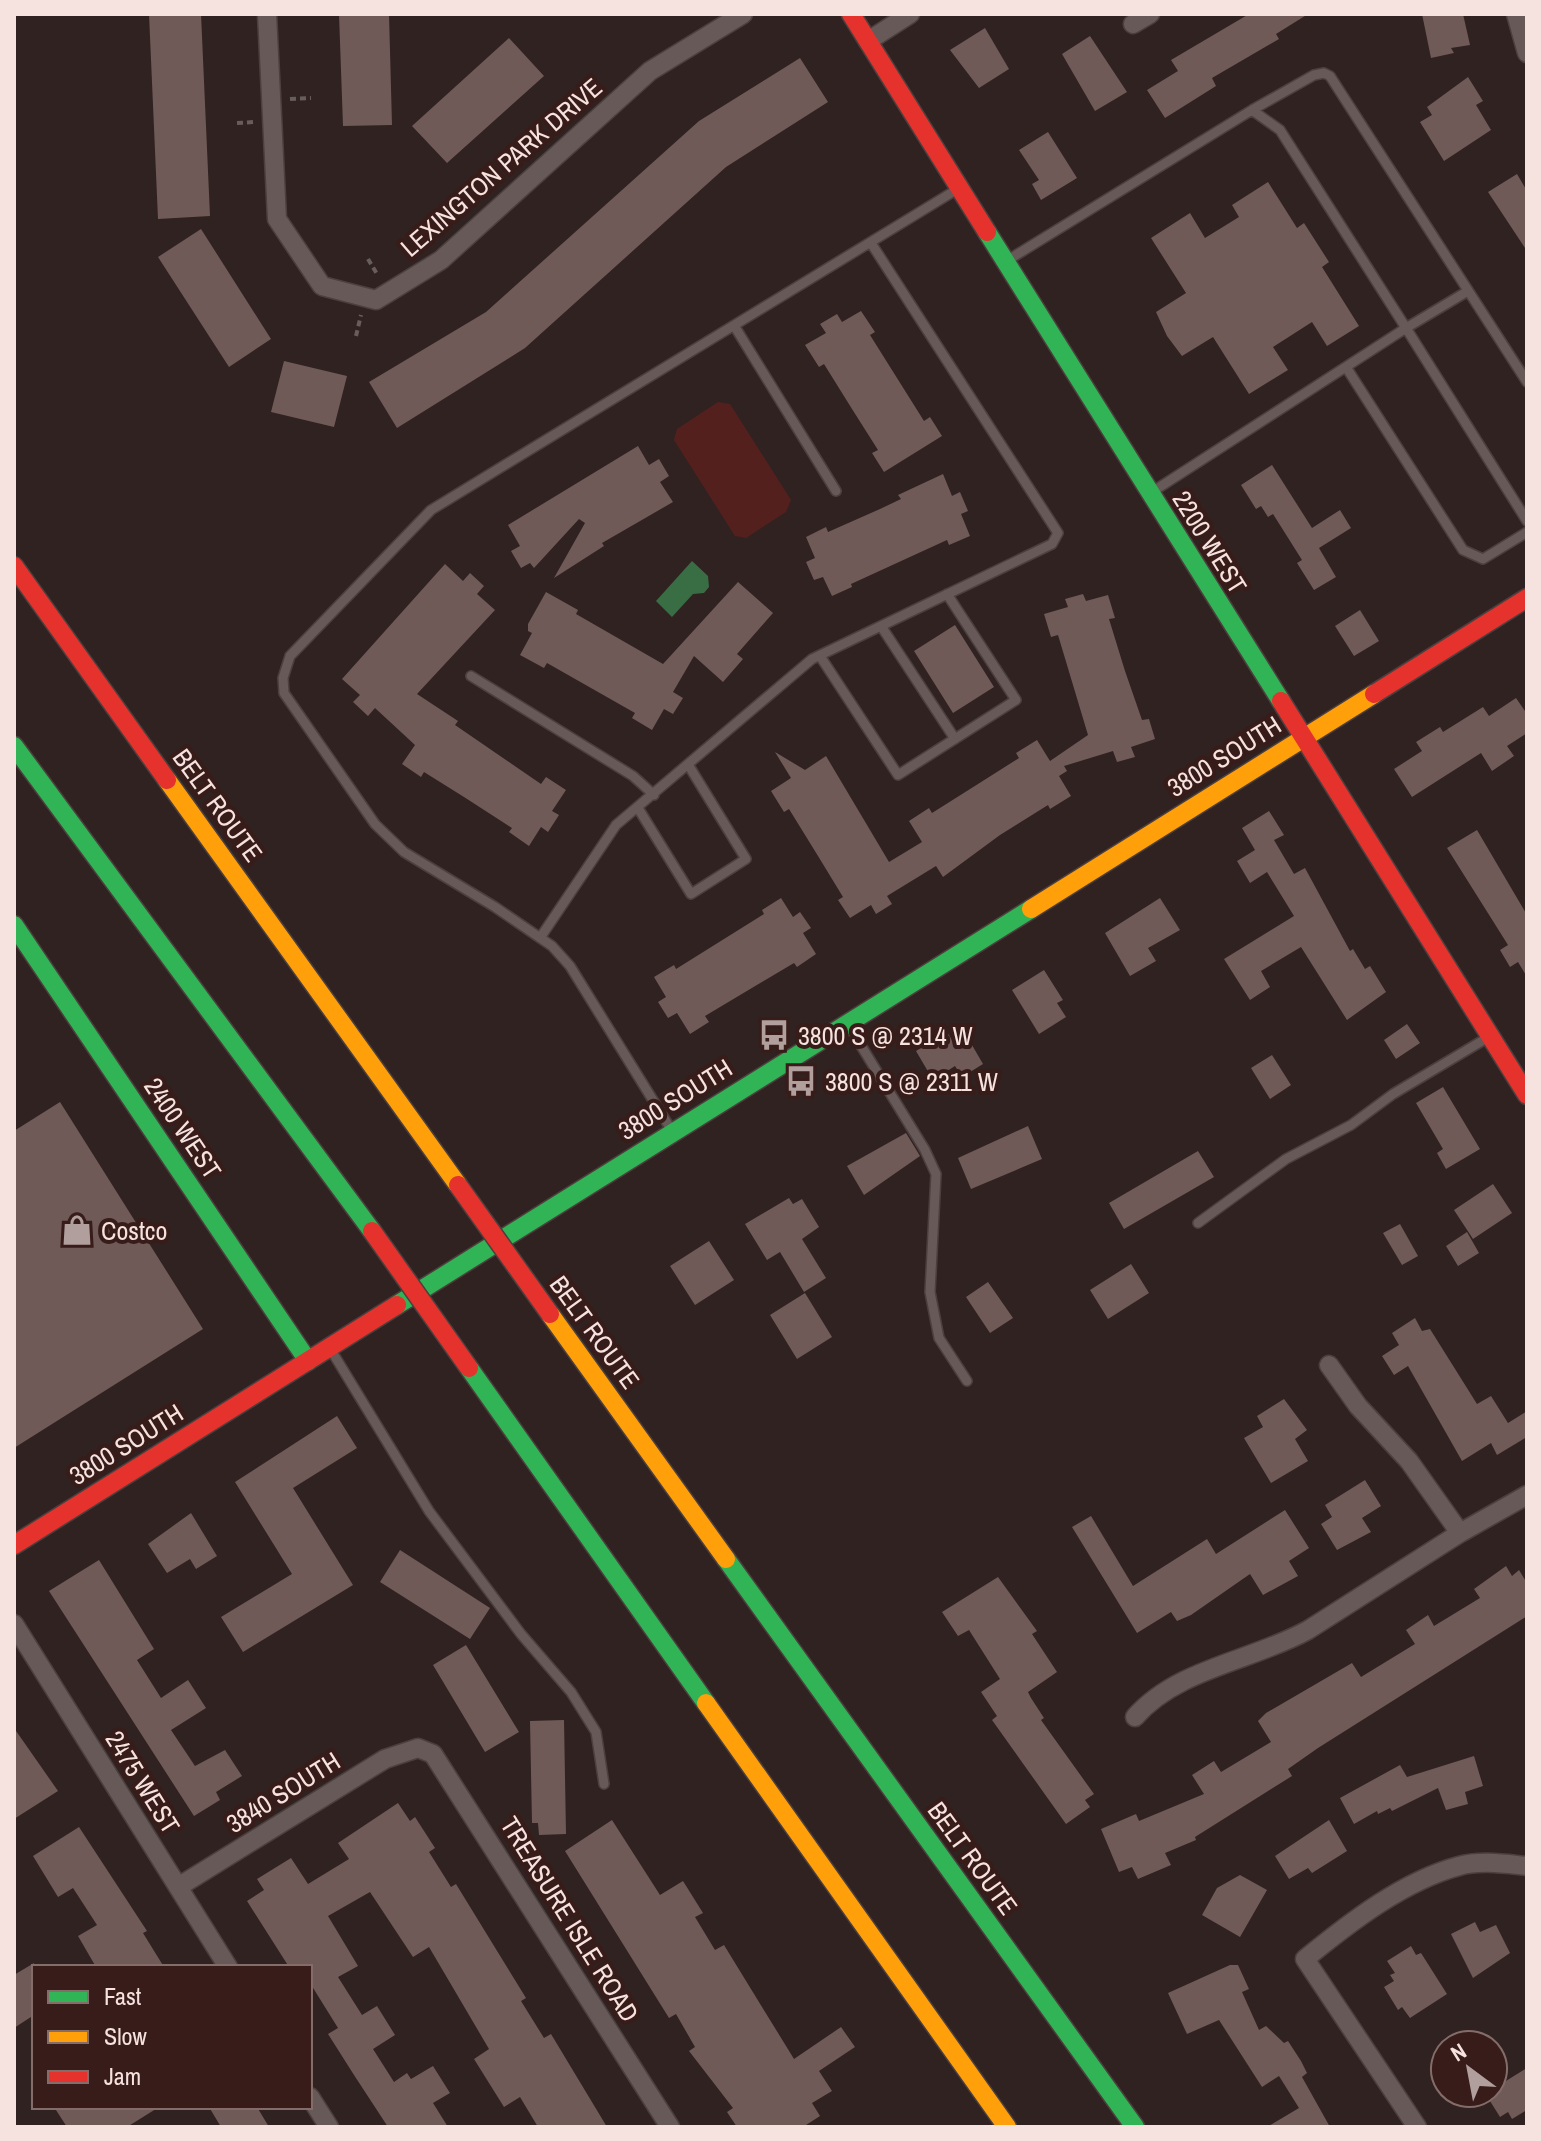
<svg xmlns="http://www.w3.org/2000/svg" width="1541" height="2141" viewBox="0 0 1541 2141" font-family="'Archivo Narrow',sans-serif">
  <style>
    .green { fill: #54201e }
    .water { fill: #396e44 }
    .building { fill: #6f5a58 }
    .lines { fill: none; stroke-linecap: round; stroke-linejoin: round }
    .lane-casing { stroke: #4c3f3e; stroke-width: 12 }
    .street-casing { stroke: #4c3f3e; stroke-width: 21 }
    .fast-casing { stroke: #4c3f3e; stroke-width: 21 }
    .slow-casing { stroke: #4c3f3e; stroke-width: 21 }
    .jam-casing { stroke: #4c3f3e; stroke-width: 21 }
    .path { stroke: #685d5c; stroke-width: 4; stroke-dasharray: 6 4; stroke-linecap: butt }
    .lane { stroke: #665958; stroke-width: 9 }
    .street { stroke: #665958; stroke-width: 18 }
    .fast { stroke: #30b455; stroke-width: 18 }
    .slow { stroke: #ff9f0a; stroke-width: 18 }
    .jam { stroke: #e5322d; stroke-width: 18 }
    .jam-bridge-casing { stroke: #4c3f3e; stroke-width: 21; stroke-linecap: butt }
    .jam-bridge { stroke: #e5322d; stroke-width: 18 }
    .labels { text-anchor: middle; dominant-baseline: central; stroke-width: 8; stroke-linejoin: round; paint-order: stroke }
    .street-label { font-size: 26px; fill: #f6e3e0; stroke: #371c19 }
    .poi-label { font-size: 26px; fill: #f6e3e0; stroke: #371c19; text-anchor: start }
  </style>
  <rect width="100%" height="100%" fill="#302220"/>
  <path class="green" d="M718,402L730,404L791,500L786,512L746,538L735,536L674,440L677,429Z"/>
  <path class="water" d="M692,561L708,576L709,587L704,593L693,594L672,617L656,601Z"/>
  <path class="building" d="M149,14H201L210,216L158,219Z
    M339,14H389L392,125L343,126Z
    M1249,14H1308L1276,34L1279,39L1212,78L1216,86L1165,118L1147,90L1178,71L1171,60Z
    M1422,14H1463L1470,45L1451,48L1454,53L1431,58Z
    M985,28L1009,69L979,88L950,50Z
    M1090,36L1127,92L1095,111L1062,54Z
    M509,38L544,76L447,163L412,126Z
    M800,58L828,102L726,167L525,348L397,428L369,382L486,312L699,121Z
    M1468,77L1483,101L1476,105L1491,130L1444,161L1420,122L1432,115L1427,107Z
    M1048,132L1077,178L1041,200L1032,184L1039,180L1019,150Z
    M1517,174L1527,191V251L1488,192Z
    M1268,182L1297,228L1304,223L1329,262L1322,267L1359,326L1327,346L1312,322L1273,347L1288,370L1249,394L1213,337L1182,356L1167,336L1156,312L1186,293L1151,238L1190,213L1205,238L1239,217L1232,205Z
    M201,229L271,339L229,367L158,257Z
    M861,311L875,332L870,335L924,421L930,417L942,436L884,472L872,453L878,450L852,409L824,364L819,367L805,345L826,333L820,324L837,314L842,322Z
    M284,361L347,376L334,427L271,412Z
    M638,446L649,465L659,459L669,476L660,482L673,502L602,543L604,546L554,578L585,523L579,519L534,568L530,563L521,568L511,551L520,546L508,525Z
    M1272,465L1312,528L1340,510L1351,528L1319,548L1336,577L1314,590L1297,563L1302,560L1273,514L1268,517L1261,506L1256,509L1241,485Z
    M943,474L952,496L960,492L968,511L961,514L970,536L949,545L947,540L851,584L852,587L832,596L823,577L814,580L806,562L815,558L806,537L826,527L828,532L880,509L901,499L898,495Z
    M445,564L463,581L470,573L484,586L477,594L495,610L417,694L458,721L455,725L541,784L546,777L566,790L552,811L559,815L548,832L541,827L529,846L509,832L512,828L464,797L424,772L421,777L402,764L415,745L375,708L368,716L353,702L360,695L342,679Z
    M738,582L773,613L737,654L743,659L723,682L694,656L673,692L683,698L673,714L664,709L652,730L632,718L635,713L547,663L544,668L520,655L532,633L528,631V624L546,592L578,610L576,614L663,664Z
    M1083,594L1086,601L1108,595L1115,618L1109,619L1125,671L1142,720L1149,719L1155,739L1131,747L1135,757L1117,762L1113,751L1064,766L1067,771L1059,776L1071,796L1050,809L1048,805L1000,835L943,877L936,866L887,896L892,904L876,914L871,905L850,918L838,900L843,897L818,856L789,809L784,812L771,791L791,778L775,752L805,770L826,756L889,862L922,842L909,821L929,808L932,813L978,784L1019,758L1016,753L1037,740L1050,761L1088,735L1058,635L1051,637L1044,614L1068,607L1065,599Z
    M1360,610L1379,641L1354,656L1335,626Z
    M955,625L994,687L953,713L914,651Z
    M1516,698L1527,714V733L1507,746L1514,756L1492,771L1481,753L1412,797L1394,769L1422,751L1416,742L1440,727L1443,732L1483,707L1489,716Z
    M1269,811L1284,835L1274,840L1294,874L1305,868L1350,951L1353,949L1365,969L1370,966L1386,992L1347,1020L1301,947L1261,971L1270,987L1250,1000L1224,959L1294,916L1267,872L1250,883L1237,861L1255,850L1242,828Z
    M1477,830L1527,915V977L1518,962L1510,967L1500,950L1508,945L1447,848Z
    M781,898L793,917L800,912L811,928L803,933L816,954L797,967L794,963L705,1016L709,1022L690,1034L677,1013L668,1018L658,1002L666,997L654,977L674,965L676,969L764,914L762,910Z
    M1160,898L1180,930L1148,948L1156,961L1130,976L1105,933Z
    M1044,970L1063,1000L1057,1003L1066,1017L1039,1034L1012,990Z
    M1407,1024L1420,1043L1396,1059L1384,1040Z
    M947,1032L952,1040L965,1033L983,1064L962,1077L955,1066L933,1080L916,1051Z
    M1272,1055L1291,1085L1270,1099L1251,1068Z
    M1443,1087L1480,1149L1446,1169L1437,1153L1443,1149L1416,1103Z
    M60,1102L203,1329L14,1448V1131Z
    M1028,1126L1042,1159L971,1189L958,1158Z
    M906,1133L920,1156L864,1195L847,1166Z
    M1198,1151L1214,1177L1124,1229L1109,1203Z
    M1493,1184L1512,1213L1473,1239L1454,1210Z
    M789,1198L793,1204L802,1199L819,1227L802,1239L826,1278L804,1292L780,1252L767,1260L745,1224Z
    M1400,1224L1418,1256L1402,1265L1383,1233Z
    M1467,1232L1479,1253L1458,1266L1446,1246Z
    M709,1241L734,1280L695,1305L670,1266Z
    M1131,1264L1149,1293L1108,1319L1090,1290Z
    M988,1282L1013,1318L990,1333L966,1297Z
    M805,1293L832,1337L797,1359L770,1315Z
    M1415,1318L1422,1331L1430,1329L1477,1404L1491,1396L1508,1423L1527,1411V1437L1497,1455L1491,1443L1462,1461L1408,1366L1394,1375L1382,1356L1399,1345L1392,1333Z
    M1284,1399L1307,1430L1295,1439L1308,1461L1271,1483L1244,1438L1263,1427L1257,1416Z
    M337,1416L357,1448L293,1488L353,1585L243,1652L221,1617L292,1574L235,1482Z
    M1365,1480L1381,1506L1362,1518L1371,1532L1337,1550L1321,1524L1332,1517L1325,1505Z
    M1285,1510L1309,1548L1289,1561L1298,1576L1263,1595L1250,1574L1191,1615L1177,1621L1171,1612L1137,1633L1072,1527L1091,1516L1133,1586L1207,1539L1216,1554Z
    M191,1513L217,1556L196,1569L190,1559L167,1573L148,1544Z
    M400,1550L490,1608L470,1639L380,1582Z
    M99,1560L154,1649L137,1660L161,1698L188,1680L206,1708L171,1730L195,1766L225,1750L242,1776L216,1792L220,1800L194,1816L49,1591Z
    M1506,1566L1512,1576L1519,1570L1527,1583V1616L1318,1748L1288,1769L1292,1776L1195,1837L1196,1840L1165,1853L1171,1865L1138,1879L1132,1867L1119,1872L1101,1829L1136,1814L1139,1821L1204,1794L1192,1775L1214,1761L1221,1772L1271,1742L1258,1721L1266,1713L1352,1663L1361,1677L1415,1644L1406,1630L1428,1615L1434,1626L1480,1598L1474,1589Z
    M998,1577L1037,1631L1032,1634L1057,1672L1028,1692L1031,1698L1044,1718L1041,1720L1094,1794L1085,1800L1090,1807L1066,1824L992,1720L997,1716L981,1692L1000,1679L969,1630L958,1636L942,1612Z
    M466,1645L519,1732L485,1752L433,1665Z
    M564,1720L566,1834L539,1835L538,1823H532L530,1721Z
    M14,1728L58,1791L14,1819Z
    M1474,1756L1483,1786L1465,1792L1468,1804L1446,1810L1438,1788L1392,1811L1390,1808L1378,1814L1377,1811L1354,1824L1340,1798L1400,1765L1407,1777Z
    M398,1803L410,1821L415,1817L435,1848L429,1852L451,1887L456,1884L526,1998L521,2001L544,2038L551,2034L607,2127H538L520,2097L504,2107L474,2059L489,2049L429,1947L413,1957L370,1892L328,1916L358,1966L338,1977L362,2015L377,2006L395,2035L373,2049L394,2082L407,2073L411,2079L433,2066L450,2093L433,2103L448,2127H388L354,2075L328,2034L338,2028L310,1983V1967H289L247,1901L264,1890L257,1879L291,1858L308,1884L349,1859L338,1843Z
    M612,1820L660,1895L683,1881L703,1913L695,1917L715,1950L724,1945L794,2059L841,2027L855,2047L819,2071L832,2091L812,2103L820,2116L803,2127H737L727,2112L733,2108L689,2051L695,2047L676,2014L669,2018L565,1851Z
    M1329,1820L1347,1851L1312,1873L1308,1868L1289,1879L1275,1856Z
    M79,1827L147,1931L143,1933L164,1967H96L78,1936L97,1925L73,1888L58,1897L33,1856Z
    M1240,1875L1267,1890L1240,1937L1202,1915L1217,1888Z
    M1475,1922L1480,1932L1496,1925L1510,1953L1473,1978L1451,1934Z
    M1411,1946L1416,1955L1421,1953L1447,1994L1410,2018L1402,2007L1398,2010L1384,1987L1394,1981L1390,1975L1395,1973L1387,1961Z
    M34,1963V2015L14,2028V1975Z
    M1230,1965H1238L1249,1989L1242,1992L1259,2030L1266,2026L1284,2043L1288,2041L1301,2061L1307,2073L1302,2077L1330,2127H1267L1299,2108L1279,2076L1262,2087L1219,2020L1187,2034L1168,1993Z
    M1527,2068V2110L1512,2119L1508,2112L1500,2117L1485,2093H1493V2089Z
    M54,2107H159L127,2127H67Z
    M209,2107H257L269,2127H221Z"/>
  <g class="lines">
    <defs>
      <path id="lane" d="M1252,110L1314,75L1324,73L1330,76L1527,382
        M1008,260L1252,110L1280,130L1406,328L1152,492
        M1468,291L1406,328L1527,521
        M735,327L836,491
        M1346,367L1463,550L1483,559L1527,532
        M881,626L955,739
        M820,656L898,775L1016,700L947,594
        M471,676L633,776L654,795
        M638,808L691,894L746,859L689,766
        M540,938L616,825L812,659L1052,544L1058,533L871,243
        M849,1026L925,1150L936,1174L930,1292L939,1338L967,1381
        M672,1131L570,966L552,946L495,907L404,852L375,824L284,693L283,678L290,656L431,510L956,190
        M1198,1223L1286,1159L1351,1125L1393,1094L1487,1038
        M331,1350L429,1511L521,1634L571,1692L596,1732L604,1784"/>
      <path id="street" d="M267,14L277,219L322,286L376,300L441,260L650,71L743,14
        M1516,14L1527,53
        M1133,24L1150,14
        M868,41L910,14
        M1329,1365L1358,1406L1409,1461L1460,1533
        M14,1624L228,1967
        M1135,1717C1178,1668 1252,1661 1308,1630L1460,1533L1527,1495
        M178,1887L385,1759L418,1748L433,1754L670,2127
        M310,2097L329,2127
        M1417,2127L1305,1959C1349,1923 1403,1881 1459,1866C1480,1860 1506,1864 1527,1866"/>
      <path id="fast" d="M987,232L1281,701
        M14,746L372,1231
        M14,925L308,1361
        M397,1305L1031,909
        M469,1368L706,1703
        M726,1559L1135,2127"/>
      <path id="slow" d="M167,780L458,1185
        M1031,909L1374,694
        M550,1314L726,1559
        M706,1703L1007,2127"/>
      <path id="jam" d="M851,14L987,232
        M14,566L167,780
        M1374,694L1527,598
        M1281,701L1527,1095
        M14,1545L397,1305"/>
    </defs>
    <use href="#lane" class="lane-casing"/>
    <use href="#street" class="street-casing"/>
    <use href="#fast" class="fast-casing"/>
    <use href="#slow" class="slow-casing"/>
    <use href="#jam" class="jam-casing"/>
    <path class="path" d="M290,99L311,98
      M542,118L554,131
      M237,123L254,122
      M368,259L377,274
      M356,336L361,315"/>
    <use href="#lane" class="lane"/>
    <use href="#street" class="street"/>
    <use href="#fast" class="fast"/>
    <use href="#slow" class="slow"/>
    <use href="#jam" class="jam"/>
    <defs>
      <path id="jam-bridge" d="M458,1185L550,1314
        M372,1231L469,1368"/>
    </defs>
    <use href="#jam-bridge" class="jam-bridge-casing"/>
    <use href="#jam-bridge" class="jam-bridge"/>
  </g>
  <defs>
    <symbol id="bus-bare" viewBox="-9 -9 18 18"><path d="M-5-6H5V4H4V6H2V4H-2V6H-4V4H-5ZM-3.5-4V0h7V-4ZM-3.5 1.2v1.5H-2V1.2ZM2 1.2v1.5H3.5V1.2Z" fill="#b19f9d" stroke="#371c19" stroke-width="2.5" paint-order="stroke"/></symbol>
    <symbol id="shop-bare" viewBox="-9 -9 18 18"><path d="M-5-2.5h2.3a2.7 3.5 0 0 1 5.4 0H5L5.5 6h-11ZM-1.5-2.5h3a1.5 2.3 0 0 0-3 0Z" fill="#b19f9d" stroke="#371c19" stroke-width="2.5" paint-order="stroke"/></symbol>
  </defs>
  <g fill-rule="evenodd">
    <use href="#bus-bare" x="752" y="1013" width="44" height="44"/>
    <use href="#bus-bare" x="779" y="1059" width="44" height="44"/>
    <use href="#shop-bare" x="55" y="1208" width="44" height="44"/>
  </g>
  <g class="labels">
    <g class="street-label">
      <text transform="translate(501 167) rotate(-41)">LEXINGTON PARK DRIVE</text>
      <text transform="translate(1210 542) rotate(58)">2200 WEST</text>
      <text transform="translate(1224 756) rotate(-32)">3800 SOUTH</text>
      <text transform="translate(218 805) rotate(54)">BELT ROUTE</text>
      <text transform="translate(675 1099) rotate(-32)">3800 SOUTH</text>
      <text transform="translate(183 1128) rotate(56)">2400 WEST</text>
      <text transform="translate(595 1332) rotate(54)">BELT ROUTE</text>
      <text transform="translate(126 1444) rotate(-32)">3800 SOUTH</text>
      <text transform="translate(143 1782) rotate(58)">2475 WEST</text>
      <text transform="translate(283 1792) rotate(-32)">3840 SOUTH</text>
      <text transform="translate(973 1858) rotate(54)">BELT ROUTE</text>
      <text transform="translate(570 1919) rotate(58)">TREASURE ISLE ROAD</text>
    </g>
    <g class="poi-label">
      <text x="798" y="1035">3800 S @ 2314 W</text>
      <text x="825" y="1081">3800 S @ 2311 W</text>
      <text x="101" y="1230">Costco</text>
    </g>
  </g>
  <rect width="1541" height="2141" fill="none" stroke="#f6e3e0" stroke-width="32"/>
  <rect x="32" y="1965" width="280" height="144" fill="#371c19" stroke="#836c69" stroke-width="2"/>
  <rect x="48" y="1991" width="40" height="12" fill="#30b455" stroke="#836c69" stroke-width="2"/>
  <text x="104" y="2005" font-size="24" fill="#f6e3e0">Fast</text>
  <rect x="48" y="2031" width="40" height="12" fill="#ff9f0a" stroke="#836c69" stroke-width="2"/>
  <text x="104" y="2045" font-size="24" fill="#f6e3e0">Slow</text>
  <rect x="48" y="2071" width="40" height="12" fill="#e5322d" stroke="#836c69" stroke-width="2"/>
  <text x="104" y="2085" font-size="24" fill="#f6e3e0">Jam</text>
  <g transform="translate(1469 2069) rotate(328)"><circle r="38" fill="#371c19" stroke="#836c69" stroke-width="2"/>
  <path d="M0-6L14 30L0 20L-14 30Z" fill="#b19f9d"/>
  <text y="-12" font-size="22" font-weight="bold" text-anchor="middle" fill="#f6e3e0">N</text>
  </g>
</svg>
